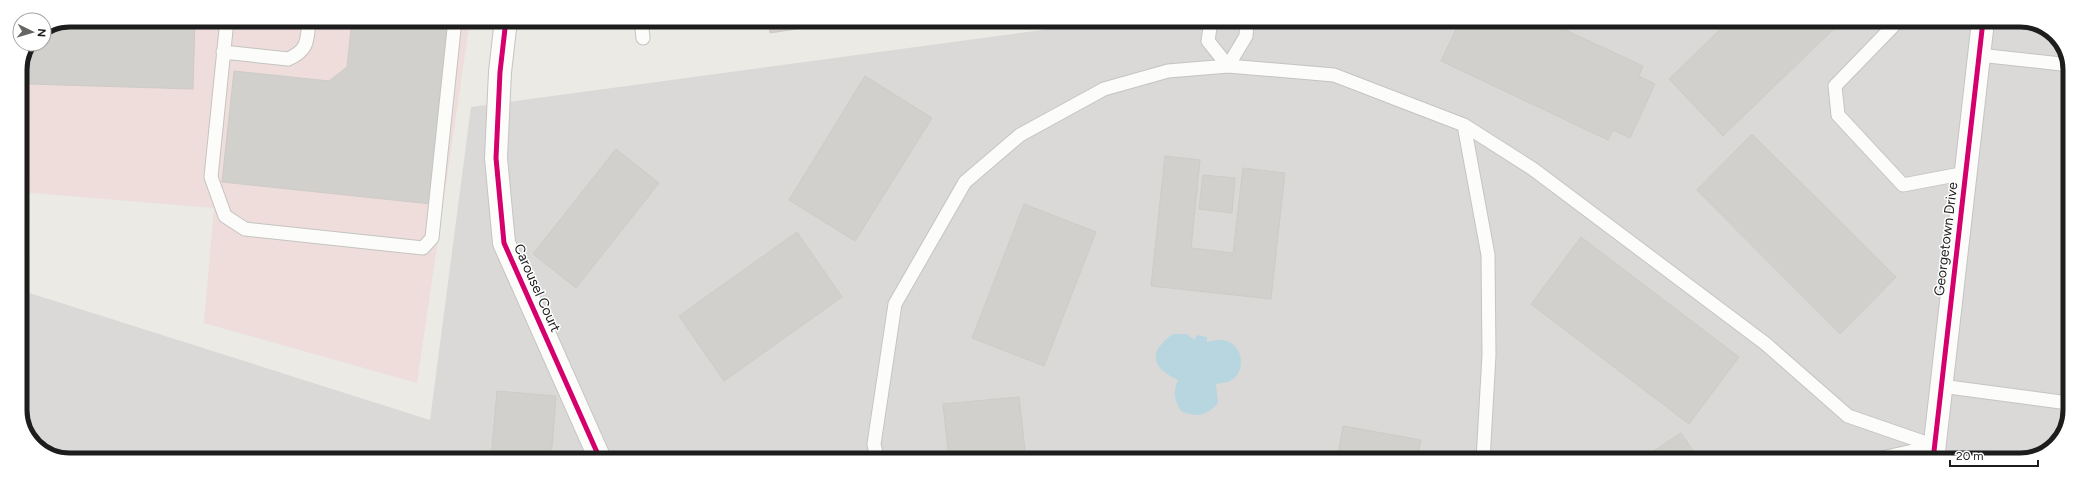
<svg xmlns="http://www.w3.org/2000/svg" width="2090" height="480" viewBox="0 0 2090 480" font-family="Figtree,sans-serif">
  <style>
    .residential { fill: #dad9d7 }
    .commercial { fill: #eeddda }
    .water { fill: #b8d6df }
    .building { fill: #d2d0cc; stroke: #cecbc7 }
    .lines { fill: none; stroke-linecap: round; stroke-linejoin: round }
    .service-casing { stroke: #c4c4c1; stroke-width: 15 }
    .minor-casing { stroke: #c4c4c1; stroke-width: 24 }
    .service { stroke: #fcfcfb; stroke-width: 13 }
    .minor { stroke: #fcfcfb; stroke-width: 22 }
    .cycleway-casing { stroke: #fff; stroke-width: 8 }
    .cycleway { stroke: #d6006c; stroke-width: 5 }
    .labels { text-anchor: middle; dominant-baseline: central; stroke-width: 3; stroke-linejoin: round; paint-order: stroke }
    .street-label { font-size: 14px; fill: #1d1d1d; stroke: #fff }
    .rim { fill: none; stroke: #1d1d1d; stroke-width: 5 }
  </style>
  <rect width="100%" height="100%" fill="#ebeae5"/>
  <path class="residential" d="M1108,21H2030L2058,37L2070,66L2069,420L2053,448L2021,460L60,459L32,443L20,417V290L430,420L471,107Z"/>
  <path class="commercial" d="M70,20H470L417,383L204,323L214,208L20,192V69L31,44H44V31Z"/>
  <path class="water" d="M1173,334H1186L1195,340L1196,335L1207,337V342C1212,341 1218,339 1223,340C1244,343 1248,374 1228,382C1225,383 1219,383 1216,384L1218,403C1207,416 1197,418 1181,411C1175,400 1172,392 1178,380C1152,368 1147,352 1173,334Z"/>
  <path class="building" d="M70,20H195L193,89L29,84L31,44H44V31Z
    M352,20H451L431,204L222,182L234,71L329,81L347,67Z
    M768,20H821L802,23L803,28L770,33Z
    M1460,21H1546L1643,66L1639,76L1655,84L1630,138L1613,130L1608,140L1441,61Z
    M1729,21H1842L1723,136L1669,79Z
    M865,76L932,118L855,241L789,200Z
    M1752,134L1896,277L1840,334L1697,190Z
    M616,149L659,183L576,288L533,254Z
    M1165,156L1200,160L1191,248L1233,253L1243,168L1285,173L1271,299L1151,286Z
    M1203,175L1235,178L1232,213L1199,209Z
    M1024,204L1096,232L1044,366L972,338Z
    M797,232L842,297L724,381L679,316Z
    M1581,237L1739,357L1689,424L1531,304Z
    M497,391L556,396L551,459H491Z
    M1019,397L1026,459H949L943,404Z
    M1343,426L1421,440L1417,460H1337Z
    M1681,433L1699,460H1640Z
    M2008,453L2032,456L2021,460H2007Z"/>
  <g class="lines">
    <defs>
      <path id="service" d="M227,20L211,177L225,216L245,229L423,248L432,238L455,20
        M641,20L643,38
        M1211,21L1208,41L1228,66L1246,36L1247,21
        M1898,21L1835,86L1838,115L1903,185L1966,173
        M223,52L288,59C309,50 307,40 309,20
        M1979,55L2070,65
        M1464,125L1488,255L1489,355L1483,460
        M1941,386L2061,402L2069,399
        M877,459L874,444L895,304L965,182L1020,135L1104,89L1168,71L1228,66L1334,75L1464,125L1533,169L1766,344L1848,416L1935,446
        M1873,460L1935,446"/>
      <path id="minor" d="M506,20L500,72L496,158L504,243L600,459
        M1933,460L1983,21"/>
    </defs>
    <use href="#service" class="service-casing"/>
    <use href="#minor" class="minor-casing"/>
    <use href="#service" class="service"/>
    <use href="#minor" class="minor"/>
    <defs>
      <path id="cycleway" d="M506,20L500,72L496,158L504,243L600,459
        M1933,460L1983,21"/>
    </defs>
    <use href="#cycleway" class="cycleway-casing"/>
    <use href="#cycleway" class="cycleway"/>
  </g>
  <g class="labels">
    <g class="street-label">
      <text transform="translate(1946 239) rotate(-83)">Georgetown Drive</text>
      <text transform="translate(537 288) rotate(66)">Carousel Court</text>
    </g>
  </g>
  <path d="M0 0H2090V480H0ZM70 27H2020A43 43 0 0 1 2063 70V410A43 43 0 0 1 2020 453H70A43 43 0 0 1 27 410V70A43 43 0 0 1 70 27Z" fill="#fff" fill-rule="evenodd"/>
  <path class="rim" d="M70 27H2020A43 43 0 0 1 2063 70V410A43 43 0 0 1 2020 453H70A43 43 0 0 1 27 410V70A43 43 0 0 1 70 27Z"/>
  <g transform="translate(32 32) rotate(95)"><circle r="19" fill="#ffffff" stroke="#a5a5a5"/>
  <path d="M0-3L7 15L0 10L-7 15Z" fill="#656563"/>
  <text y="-6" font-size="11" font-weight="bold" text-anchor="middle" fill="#1d1d1d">N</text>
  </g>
  <path d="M1950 460v6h88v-6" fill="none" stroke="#1d1d1d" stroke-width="2"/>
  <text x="1956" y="460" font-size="12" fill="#1d1d1d" stroke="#ffffff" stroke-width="3" paint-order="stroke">20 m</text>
</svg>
